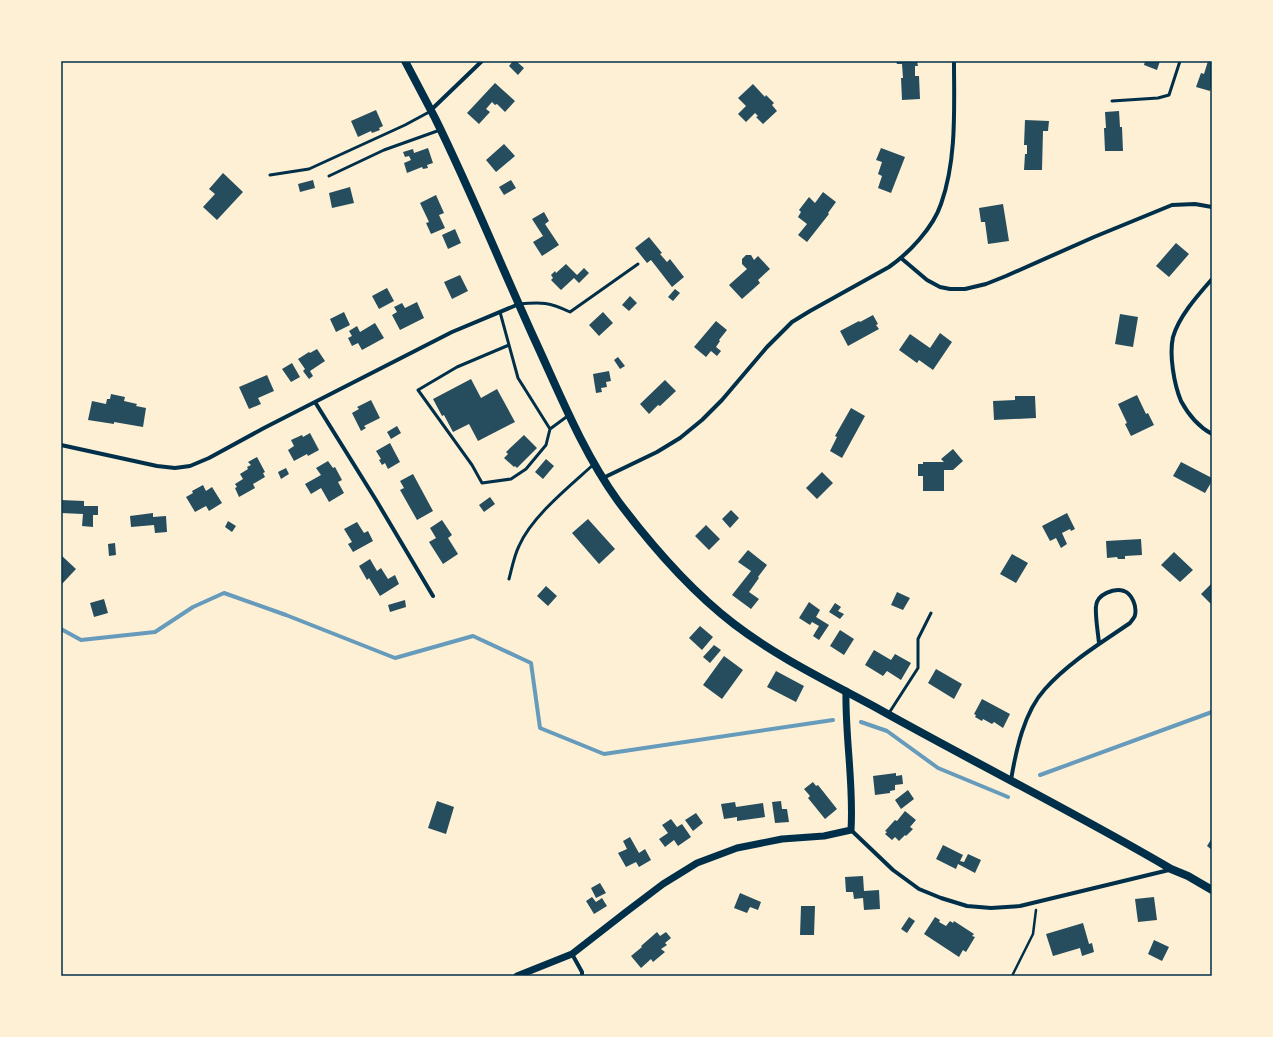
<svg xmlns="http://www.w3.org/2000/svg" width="1273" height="1037" viewBox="0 0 1273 1037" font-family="'Zilla Slab',serif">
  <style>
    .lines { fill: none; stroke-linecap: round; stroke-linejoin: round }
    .stream { stroke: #669bbc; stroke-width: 4 }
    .building { fill: #264d5e }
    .path { stroke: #003049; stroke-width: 2.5 }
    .service { stroke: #003049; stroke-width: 3 }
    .minor { stroke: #003049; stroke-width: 4 }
    .tertiary { stroke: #003049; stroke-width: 7 }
    .secondary { stroke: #003049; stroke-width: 8 }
    .neatline { fill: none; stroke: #003049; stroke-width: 1.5 }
  </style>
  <rect width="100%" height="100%" fill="#fdf0d5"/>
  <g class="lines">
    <path class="stream" d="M61,629L81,640L155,632L193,607L224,593L286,615L395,658L473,636L531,663L540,728L604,754L833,720
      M861,722L887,731L938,768L1008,797
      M1040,775L1212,712"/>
  </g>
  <path class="building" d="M513,61H516L524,68L518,75L509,66Z
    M896,61H917L918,66H915V76H919L920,99L902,100L901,78H903L902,64H897Z
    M1145,61H1160L1157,70L1144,65Z
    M1208,61H1212V86L1210,91L1196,87L1201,73L1204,74Z
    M495,83L515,101L505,112L497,104L495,105L492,102L486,109L490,112L479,124L467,113Z
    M753,84L765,97L766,95L774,103L772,105L777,111L763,124L756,117L758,116L755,113L746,122L738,114L746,106L738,98Z
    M376,110L383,126L379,128L380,130L372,133L371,131L358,137L351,121Z
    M1119,111L1120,127H1122L1123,151H1105L1104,128H1106L1105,112Z
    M1025,120L1049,121L1048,131H1043L1042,170H1024L1025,154H1027V145H1024Z
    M504,144L515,156L496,172L486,160Z
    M428,148L433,163L427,165L428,168L423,169L422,167L407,173L404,163L411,160L409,156L405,157L403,152L413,149L414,153Z
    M881,148L905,157L891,193L878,188L882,176L878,174L882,162L876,160Z
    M223,173L243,192L217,220L203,207L215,194L209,189Z
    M313,180L315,188L300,192L298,184Z
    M511,180L516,188L504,195L499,187Z
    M350,187L354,203L332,208L329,193Z
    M823,192L836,202L828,213L829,214L807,242L798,235L807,224L798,217L801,212L799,210L809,197L815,203Z
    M436,195L444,213L439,215L445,228L431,234L426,223L429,222L420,203Z
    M1003,204L1009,241L988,244L985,222H981L979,208Z
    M544,212L549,221L545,224L559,245L542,256L533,242L543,236L532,219Z
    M455,229L461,243L448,249L442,235Z
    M649,237L662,253L660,254L667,262L670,259L684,277L672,287L651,260L647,263L635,248Z
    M1176,243L1189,254L1169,277L1156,266Z
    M746,255H751L754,260L758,256L770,269L758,280L760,283L742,299L729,285L747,269L742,264V259Z
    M566,264L577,275L584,268L589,273L579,283L574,278L561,290L551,280L553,278L551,275L555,271L556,273Z
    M460,275L468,291L452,299L444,282Z
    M387,288L394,301L379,309L372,296Z
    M675,289L680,293L673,301L668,297Z
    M630,296L637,303L629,311L622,305Z
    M417,302L424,318L400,330L392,315L397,312L394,307L402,303L405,308Z
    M344,312L350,325L336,332L330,319Z
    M603,312L613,323L599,336L589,325Z
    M1120,314L1138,317L1133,347L1115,344Z
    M873,315L878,324L876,325L879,329L848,346L840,331L859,321L860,322Z
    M716,321L727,330L719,340L720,341L716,347L721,351L717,356L711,351L706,357L694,347Z
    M375,323L384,338L362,350L358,343L352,346L348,338L352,336L349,331L357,326L360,332Z
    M940,333L952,342L933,370L919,360L917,363L899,350L910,334L930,348Z
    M317,349L325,361L310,371L313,376L309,379L303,371L305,369L298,359L309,352L310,353Z
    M618,357L625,366L620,369L614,360Z
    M292,363L300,377L291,382L282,369Z
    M609,371L611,381L606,382L607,387L601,388L602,392L596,393L593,374Z
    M267,375L274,391L258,398L261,404L249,409L239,387Z
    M471,379L481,398L497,389L515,422L478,441L469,424L453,432L444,415L442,416L433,399Z
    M665,380L676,391L660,406L658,405L649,414L640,404Z
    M111,394L125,397L124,401L137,404L136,406L146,408L143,427L114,422V424L88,420L92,401L106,404L107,399H110Z
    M1137,395L1146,414L1148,413L1154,425L1131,436L1125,424L1127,423L1118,404Z
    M1015,396H1035L1036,418L994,420L993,401L1015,400Z
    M371,400L380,418L364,426L366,428L361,431L352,413L359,409L357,407Z
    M851,408L865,416L842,458L830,451L837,437L835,436Z
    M397,426L401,433L391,439L387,432Z
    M310,433L319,450L308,456L307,454L294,461L288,450L294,446L291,440L302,435L303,437Z
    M524,435L537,448L517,468L515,466L514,467L504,458L508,454L506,452Z
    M390,443L400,462L388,469L385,463L382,465L379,460L381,459L376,451Z
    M953,449L963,461L953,470H944V491H923V476H918V464H923V462H944L941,459Z
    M257,457L265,472L263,473L265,477L253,484L255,488L239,497L235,488L237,487L235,484L243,479L240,474L248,469L247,467L251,465L248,462Z
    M546,459L554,466L543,479L535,472Z
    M328,461L333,468L335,467L342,480L338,482L344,493L329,502L321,488L311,494L305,484L321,475L316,468Z
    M1181,462L1212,478V481L1205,493L1173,476Z
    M286,468L289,474L281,479L278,472Z
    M822,472L833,483L817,499L806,488Z
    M413,474L433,511L417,520L400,490L404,488L400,481Z
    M203,485L206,491L212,487L222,503L209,511L206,506L195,512L186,497L193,493L192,491Z
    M490,497L495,504L484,512L479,505Z
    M61,500L84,501V506H98V515H93V527L82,526L83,514L61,513Z
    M731,510L739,518L730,528L722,519Z
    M153,513V517L166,516L167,532L155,533L154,525L131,527L130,516Z
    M1067,513L1075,529L1071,531L1070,529L1062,533L1067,544L1061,548L1056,538L1050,541L1042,526Z
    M588,519L615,549L599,564L572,533Z
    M442,520L452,535L448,538L458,554L443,564L429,542L436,538L430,528Z
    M228,521L236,526L232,532L225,527Z
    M357,522L364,533L368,531L373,541L353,552L348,544L352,542L344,529Z
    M706,525L720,539L709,550L695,536Z
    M1141,539L1142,555L1125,556V559H1118L1117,557L1107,558L1106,541Z
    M115,543L116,555L109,556L108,544Z
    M748,550L767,565L758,577L759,578L749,592L759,599L751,609L732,595L751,571L738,562Z
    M1174,552L1193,570L1180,582L1161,565Z
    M1012,554L1028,563L1016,583L1000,574Z
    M62,556L76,569L61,585V557Z
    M370,559L377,571L381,568L388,579L395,575L399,584L380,596L369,578L367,580L359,566Z
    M1212,583V605L1201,594Z
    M546,586L557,596L548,606L537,596Z
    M897,592L910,598L903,610L891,605Z
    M104,599L108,613L94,617L90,603Z
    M405,600L406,607L390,612L388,605Z
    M809,602L820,610L816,617L829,625L819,640L813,636L819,626L812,622L810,625L799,618Z
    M835,603L841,607L838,611L844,614L840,619L829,612Z
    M700,626L713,637L702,650L689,638Z
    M840,630L854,639L844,655L830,646Z
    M714,645L721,650L710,663L703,657Z
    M874,650L891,660L895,654L911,663L901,680L887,671L883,676L865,665Z
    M724,656L743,670L722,699L703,685Z
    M936,669L962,684L954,699L928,683Z
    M776,671L804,686L796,702L767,687Z
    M982,699L1010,714L1003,728L994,722L992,724L983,719L982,721L975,717L976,715L974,714Z
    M896,773V776L902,775L903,784L895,785V790L890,791V793L875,795L873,776Z
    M813,782L816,786L818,785L837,809L825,819L808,798L810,796L804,789Z
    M908,790L914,799L901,809L895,800Z
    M437,801L454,807L446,834L428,828Z
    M781,801L782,809H787L789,822L775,823L772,802Z
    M735,802L736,807L763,803L765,817L737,821V817L724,819L721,804Z
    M905,811L916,820L910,827L913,829L906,836L905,835L899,841L895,837L892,840L885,834L887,832L885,831L895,820L897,821Z
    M696,813L703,823L693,831L685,820Z
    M671,819L677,827L682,824L691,837L678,846L674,840L665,847L659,839L668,833L662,825Z
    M630,837L639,853L645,849L651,860L639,867L636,862L626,867L618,853L627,849L623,841Z
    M1212,838V850L1207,846Z
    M943,845L963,855L960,861L964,862L968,854L981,860L975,873L958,864L956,869L936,859Z
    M863,876L864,891L879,890L880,909L864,910L863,898L854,899L853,892H846L845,877Z
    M600,883L606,893L596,898L591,888Z
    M740,893L761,902L758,910L750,907L747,913L734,908Z
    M592,897L596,902L602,898L607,906L594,914L586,901Z
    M1154,897L1157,920L1138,922L1135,899Z
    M801,906H815L814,935H800Z
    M909,917L915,921L907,933L901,929Z
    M935,917L940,920L939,922L946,926L950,921L953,923L954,921L974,934L972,936L975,937L966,952L963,950L959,957L924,934Z
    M1083,923L1089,944L1092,943L1094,952L1082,956L1080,948L1053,956L1046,934Z
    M657,932L660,936L666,932L671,938L665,943L667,945L661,949L665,952L653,962L651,959L641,968L631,956L642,947L641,946Z
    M1154,940L1169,947L1162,961L1148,954Z"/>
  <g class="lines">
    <path class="path" d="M1012,976L1033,934L1036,910"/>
    <path class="service" d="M1112,101L1158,98L1169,95L1180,61
      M270,175L309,169L405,125L431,111
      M329,176L384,150L440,130
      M519,304C542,302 549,302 570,312L638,264
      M500,312L518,378L550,429L569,415
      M509,345L457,367L418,390L472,465L482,483L511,479L526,469L546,445L550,429
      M509,579C512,568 514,556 519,546C532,516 570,486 594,464
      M889,713L918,668V639L931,613"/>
    <path class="minor" d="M431,110L482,61
      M901,258L927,280L940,287L950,289H965L986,284L1006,276L1094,237L1172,205L1195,204L1212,207
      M1212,279C1198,295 1179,316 1173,337C1169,355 1174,384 1181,401C1188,414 1199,427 1212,434
      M315,402L376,500L433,596
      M61,445L157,466L175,468L190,466L209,458L264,428L452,332L519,304
      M603,478L657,452L680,438L702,420L722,400L767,347L792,322L810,311L889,267C909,253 933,228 941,204C957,159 954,108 954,61
      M1011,780C1016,750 1024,712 1045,689C1069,662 1101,643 1130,623C1132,620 1135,617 1135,615C1137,606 1132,594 1124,591C1114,588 1097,594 1096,606C1095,615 1098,633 1099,643
      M851,830L893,870L919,889L941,898L967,906L991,908L1020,906L1169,870
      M572,954L582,972V976"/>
    <path class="tertiary" d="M517,976L572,954L626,912L663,884L697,863L737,848L782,839L824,836L851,830C854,784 845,738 846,691"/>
    <path class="secondary" d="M405,61C415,80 425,99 435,118C470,189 500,263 533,336C559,392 582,451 618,501C651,545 691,591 734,624C777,657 827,681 875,707C973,762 1074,812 1171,869L1188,876L1212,890"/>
  </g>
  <rect width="1273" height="1037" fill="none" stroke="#fdf0d5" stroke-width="124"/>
  <rect x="62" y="62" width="1149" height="913" class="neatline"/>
</svg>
